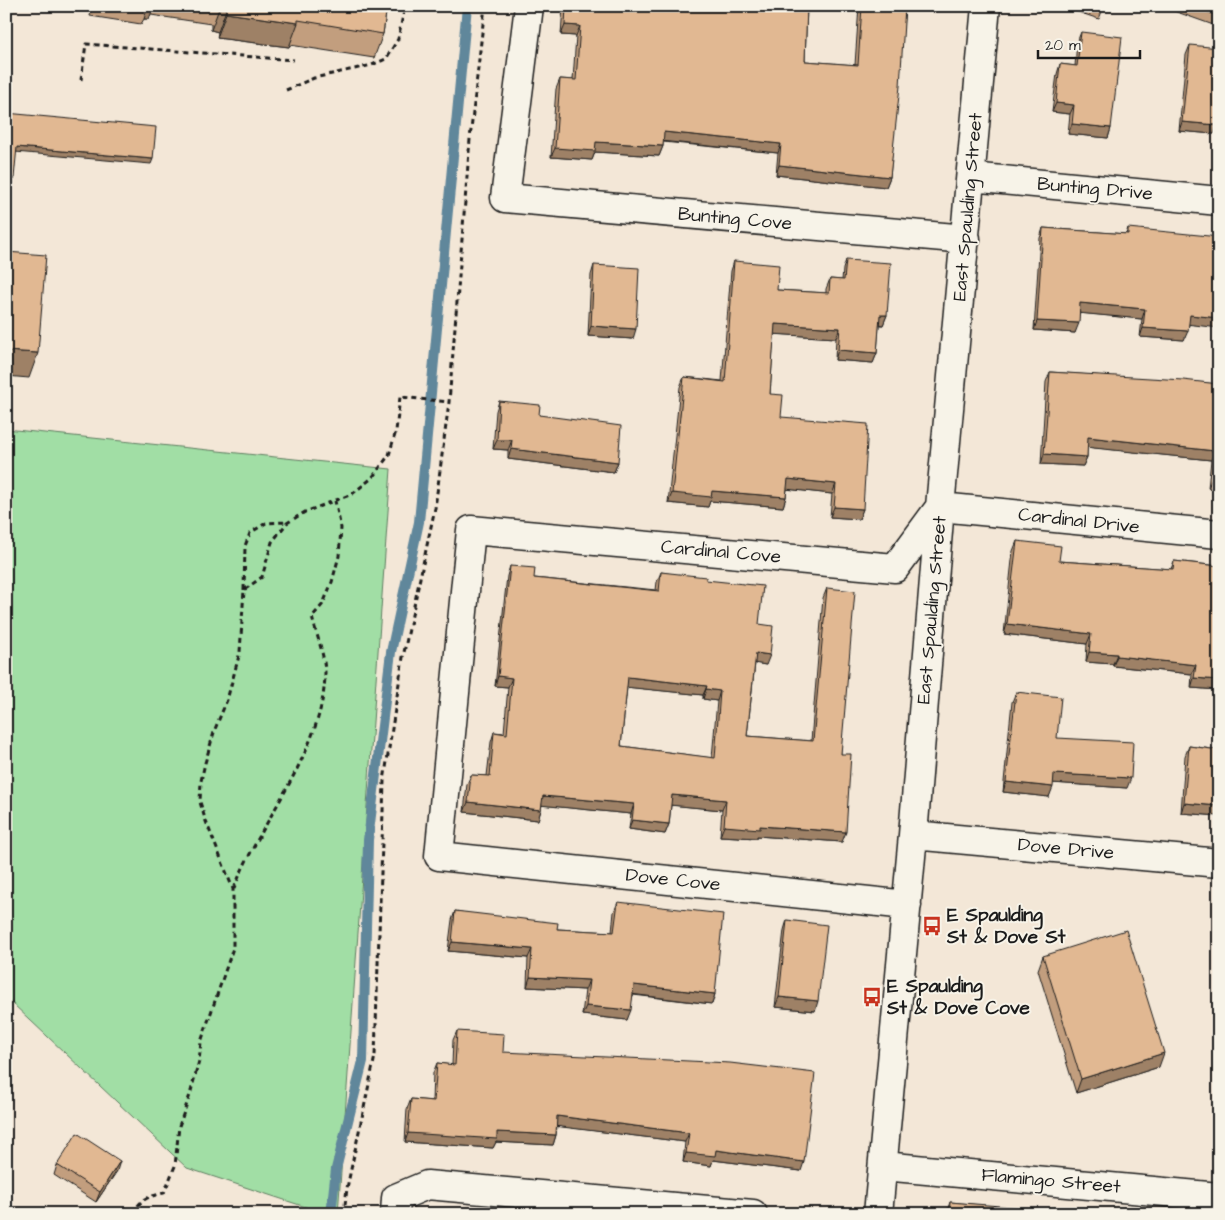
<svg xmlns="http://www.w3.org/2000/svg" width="1225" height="1220" viewBox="0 0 1225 1220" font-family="'Architects Daughter',sans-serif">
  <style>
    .green { fill: #a1dea5; stroke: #5e7d60 }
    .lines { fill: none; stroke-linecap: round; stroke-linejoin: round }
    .stream { stroke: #61879b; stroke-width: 10 }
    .minor-casing { stroke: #1c1c1c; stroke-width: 31 }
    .path { stroke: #1c1c1c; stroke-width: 3; stroke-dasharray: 5 4; stroke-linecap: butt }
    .minor { stroke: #f7f3e8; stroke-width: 28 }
    .wall { fill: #c29e7e; stroke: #1c1c1c; fill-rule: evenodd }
    .shaded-wall { fill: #9e8166; stroke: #1c1c1c }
    .building { fill: #e1b892; stroke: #1c1c1c; fill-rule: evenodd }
    .labels { text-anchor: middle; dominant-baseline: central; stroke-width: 4; stroke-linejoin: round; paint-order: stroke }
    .street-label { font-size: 19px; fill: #1c1c1c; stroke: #f7f3e8 }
    .poi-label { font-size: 19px; font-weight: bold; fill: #1c1c1c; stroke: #f7f3e8; text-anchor: start }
  </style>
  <rect width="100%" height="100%" fill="#f3e7d7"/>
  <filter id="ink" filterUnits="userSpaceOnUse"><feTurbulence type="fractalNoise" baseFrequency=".02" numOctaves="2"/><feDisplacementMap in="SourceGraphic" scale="10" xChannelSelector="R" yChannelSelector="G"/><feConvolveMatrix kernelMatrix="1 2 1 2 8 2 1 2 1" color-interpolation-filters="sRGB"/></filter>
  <g filter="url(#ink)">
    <path class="green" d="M6,429L391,469L338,1214H327L187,1168L12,1003L6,1000Z"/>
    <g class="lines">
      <path class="stream" d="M331,1214L336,1169L363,1061L368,840L391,652L419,522L467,6"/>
      <defs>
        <path id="minor" d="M529,6L505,198L966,239
          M971,177L1219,201
          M913,835L1219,863
          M907,905L439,856L471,530L895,568L940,507L1219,534
          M883,1166L1219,1197
          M395,1214L396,1198L427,1185L753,1214
          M878,1214L913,835L940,507L986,6"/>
      </defs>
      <use href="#minor" class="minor-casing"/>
      <path class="path" d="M81,80L86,44L294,60
        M286,90L314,78L372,65L386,59L398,39L405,6
        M244,590L245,546L250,533L266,523L287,522
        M234,889C261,818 324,751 325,673C325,656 316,633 312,617L323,604L332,582L339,556L341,528L335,501
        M134,1214C138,1199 151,1196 164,1193L175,1166L179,1126L190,1095L199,1061L201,1042L233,948V889L205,819L200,802L201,781L205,763L215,729L227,700L240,652L244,590L262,577L272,542L287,523L305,512L352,494L372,478L389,455L396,431L400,397L449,402
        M344,1214L347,1188L375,1056L384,781L403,657L435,508L449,402L470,139L485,6"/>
      <use href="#minor" class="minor"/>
    </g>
    <path class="wall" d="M60,6H387L383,34L374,58L290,45L289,47L217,38L218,32L211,30V24L151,15L149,19H144L141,24L90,16L91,11Z
      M563,6H807L805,61L855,65L859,6H905L890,177L886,187L776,175L778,153L663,142V146L659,156L595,152L592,160L551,157L556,89L560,79L573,80L576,36L561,35Z
      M1060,6H1104L1099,19Z
      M1160,6H1219V27Z
      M1081,32L1111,128L1108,138L1068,134L1070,114L1052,112L1057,74L1060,64L1075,66L1077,42Z
      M1190,45L1217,125L1214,134L1179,131L1186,55Z
      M1043,228L1126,234L1128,228L1189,325L1184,340L1140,337L1142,319L1080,313L1075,333L1034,330L1040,238Z
      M846,260L887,315L883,325H879L877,353L873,363L835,360L836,338L774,334L770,394L781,417L863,509L859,519L830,517L832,494L787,489L786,497L783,507L710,501L708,507L668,503L680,387L684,377L722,381L731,271L734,261L777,290L826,293V289L830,279L842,280L843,269Z
      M594,265L633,339L588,336L591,275Z
      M1050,372L1219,384V489L1208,488L1211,460L1087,447V457L1083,466L1041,464L1046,382Z
      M499,401L539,415L618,462L614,472L508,459V450L493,449L496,411Z
      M1017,541L1059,561L1171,569L1174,561L1219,566V690L1191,688L1192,674L1113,666V664L1086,662L1087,644L1004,634L1013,551Z
      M510,566L534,578L656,590L657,582L661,572L706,580L759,624L766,665L755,663L747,736L811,741L823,598L827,588L841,754L842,842L757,836V838L720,836L722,810L671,805L669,824L665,834L629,829L631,814L542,805L541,810L538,820L464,812L467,784L471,775L487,776L491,742L494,732L504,733L508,687L495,686L507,576ZM627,687L703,695V699L717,701L712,758L621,746Z
      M1016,692L1057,738L1127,788L1053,783L1049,797L1003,792L1012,702Z
      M1189,746L1219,750V816L1181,813L1185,756Z
      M618,902L715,994L712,1004L633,995L627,1020L582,1015L585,990L527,987L528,958L448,951L452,920L455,911L557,929L612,932L614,912Z
      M787,920L815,1011L775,1007L784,930Z
      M1043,956L1159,1067L1076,1093L1038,970Z
      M457,1031L503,1052L801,1171L713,1160L711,1166L683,1162L685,1142L557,1126L556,1135L553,1145L496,1142L493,1148L405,1142L407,1109L411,1099L432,1101L433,1073L437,1063L452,1065L453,1040Z
      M57,1165L117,1171L96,1202L54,1175Z
      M950,1202L1074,1214H946Z"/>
    <path class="shaded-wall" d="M148,6H154L149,19H144Z
      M220,6L227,7L218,32L211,30Z
      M226,13L298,23L289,47L217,38Z
      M565,25L580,26L576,36L561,35Z
      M1056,103L1074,105L1070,114L1052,112Z
      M1182,122L1217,125L1214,134L1179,131Z
      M1072,124L1111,128L1108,138L1068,134Z
      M664,132L781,144L778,153L660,141Z
      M596,142L663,146L659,156L595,152L592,160L551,157L555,148Z
      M17,147L153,159L151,164L15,152Z
      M779,165L890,177L886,187L776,175Z
      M6,178H14L13,183H6Z
      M1080,303L1145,309L1142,319L1077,313Z
      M880,315H887L883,325L876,324Z
      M1190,315L1219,318V328L1186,324Z
      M1037,321L1079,323L1075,333L1034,330Z
      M775,324L840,328L836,338L771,334Z
      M591,326L636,329L633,339L588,336Z
      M1143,328L1188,331L1184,340L1140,337Z
      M838,350L877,353L873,363L835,360Z
      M6,351L38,353L29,378L6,376Z
      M1088,437L1215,451L1211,460L1084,447Z
      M497,440H512L508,450L493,449Z
      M511,449L618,462L614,472L508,459Z
      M1044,454L1087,457L1083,466L1041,464Z
      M1212,478L1219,479V489L1208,488Z
      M788,479L836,484L832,494L785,489Z
      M712,491L786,497L783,507L710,501L708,507L668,503L672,493Z
      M834,507L863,509L859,519L830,517Z
      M1007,624L1091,634L1087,644L1004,634Z
      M1089,652L1117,654L1113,664L1086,662Z
      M756,653L770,655L766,665L753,663Z
      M1117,656L1196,665L1192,674L1113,666Z
      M498,676L512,678L508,687L495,686Z
      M628,677L707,686L703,695L624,687Z
      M1194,678L1219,680V690L1191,688Z
      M706,689L720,691L717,701L703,699Z
      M1054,774L1131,778L1127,788L1051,783Z
      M1006,782L1053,787L1049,797L1003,792Z
      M672,795L726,800L722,810L669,805Z
      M543,796L634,804L631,814L539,805Z
      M468,802L541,810L538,820L464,812Z
      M1184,803L1219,806V816L1181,813Z
      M632,820L669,824L665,834L629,829Z
      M724,826H760L846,832L842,842L757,836V838L720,836Z
      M452,942L532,949L528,958L448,951Z
      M530,977L589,980L585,990L527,987Z
      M634,985L715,994L712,1004L630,994Z
      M779,997L818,1001L815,1011L775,1007Z
      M586,1006L631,1010L627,1020L582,1015Z
      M1164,1053L1159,1067L1076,1093L1081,1079Z
      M557,1116L689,1133L685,1142L554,1126Z
      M497,1132L556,1135L553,1145L496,1142L493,1148L405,1142L408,1133Z
      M716,1150L804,1162L801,1171L713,1160L711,1166L683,1162L686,1153Z
      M120,1161L117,1171L96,1202L100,1192Z"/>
    <path class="building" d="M223,6H387L383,34L298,20V23L226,13L227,7Z
      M566,6H807L805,61L858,65L862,6H905L900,86L890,177L779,165L781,144L664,132L663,146L596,142L595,151L555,148L560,79L576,80L580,26L565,25Z
      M1092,6H1104L1103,10Z
      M1191,6H1219V16Z
      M1081,32L1122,37L1111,128L1072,124L1074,105L1056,103L1060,64L1077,66Z
      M1190,45L1219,48V109L1217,125L1182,122Z
      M6,113L156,127L153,159L17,147L14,178H6Z
      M1043,228L1128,234V228L1219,237V318L1190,315L1188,331L1143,328L1145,309L1080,303L1079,323L1037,321Z
      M6,252L46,255L38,353L6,351Z
      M846,260L891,263L887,315H880L877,353L838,350L840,328L775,324L770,394L783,395L781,417L868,424L863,509L834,507L836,484L788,479L786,497L712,491L711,497L672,493L684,377L725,382L734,261L779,265L777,290L829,293L830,279L844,280Z
      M594,265L639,268L636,329L591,326Z
      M1050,372L1183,380L1219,384V479L1212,478L1215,451L1088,437L1087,457L1044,454Z
      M499,401L540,405L539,415L621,426L618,462L511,449L512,440H497Z
      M1017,541L1061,546L1059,561L1173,569L1174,561L1219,566V680L1194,678L1196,665L1117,656V654L1089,652L1091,634L1007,624Z
      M510,566L535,568L534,578L659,591L661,572L706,577V580L763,586L759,624L773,626L770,655L756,653L747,736L813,741L827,588L855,591L841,754H851L846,832L760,826V829L724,826L726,800L672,795L669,824L632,820L634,804L543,796L541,810L468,802L471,775L490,776L494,732L507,734L512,678L498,676ZM628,677L707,686L706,689L720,691L715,758L621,746Z
      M1016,692L1061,697L1057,738L1133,742L1131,778L1054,774L1053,787L1006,782Z
      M1189,746L1219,750V806L1184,803Z
      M618,902L723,914L715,994L634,985L631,1010L586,1006L589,980L530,977L532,949L452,942L455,911L558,923L557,929L614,932Z
      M787,920L827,925L818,1001L779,997Z
      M1126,930L1164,1053L1081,1079L1043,956Z
      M457,1031L504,1034L503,1052L730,1063L815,1073L804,1162L716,1150L715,1156L686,1153L689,1133L557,1116L556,1135L497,1132V1139L408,1133L411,1099L434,1101L437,1063L455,1065Z
      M77,1133L120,1161L100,1192L57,1165Z
      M950,1202L1075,1212L1074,1214H949Z"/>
  </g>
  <defs>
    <symbol id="bus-bare" viewBox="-9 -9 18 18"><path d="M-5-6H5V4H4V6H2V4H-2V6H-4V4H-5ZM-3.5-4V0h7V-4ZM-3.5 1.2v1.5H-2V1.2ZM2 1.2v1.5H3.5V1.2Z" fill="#c8321e" stroke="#f7f3e8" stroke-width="2.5" paint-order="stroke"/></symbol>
  </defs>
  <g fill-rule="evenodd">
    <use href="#bus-bare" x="918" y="912" width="28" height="28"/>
    <use href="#bus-bare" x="858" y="983" width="28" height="28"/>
  </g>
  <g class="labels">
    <g class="street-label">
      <text transform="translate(1095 189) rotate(5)">Bunting Drive</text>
      <text transform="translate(968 207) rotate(-85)">East Spaulding Street</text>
      <text transform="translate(735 219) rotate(5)">Bunting Cove</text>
      <text transform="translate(1079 521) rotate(6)">Cardinal Drive</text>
      <text transform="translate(721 552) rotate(5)">Cardinal Cove</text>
      <text transform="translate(932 610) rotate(-85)">East Spaulding Street</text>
      <text transform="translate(1066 849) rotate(5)">Dove Drive</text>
      <text transform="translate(673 880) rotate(6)">Dove Cove</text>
      <text transform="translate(1051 1181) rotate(5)">Flamingo Street</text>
    </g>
    <g class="poi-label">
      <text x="947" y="915">E Spaulding<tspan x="947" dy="22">St &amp; Dove St</tspan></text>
      <text x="887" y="986">E Spaulding<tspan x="887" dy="22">St &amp; Dove Cove</tspan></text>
    </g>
  </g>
  <rect width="1225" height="1220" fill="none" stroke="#f7f3e8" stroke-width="25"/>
  <rect x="12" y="12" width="1200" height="1195" fill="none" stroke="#1c1c1c" stroke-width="2" filter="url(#ink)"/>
  <path d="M1038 50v8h102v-8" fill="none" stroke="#1c1c1c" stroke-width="2.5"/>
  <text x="1045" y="50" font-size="15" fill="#1c1c1c" stroke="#f7f3e8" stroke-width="4" paint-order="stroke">20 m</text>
</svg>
